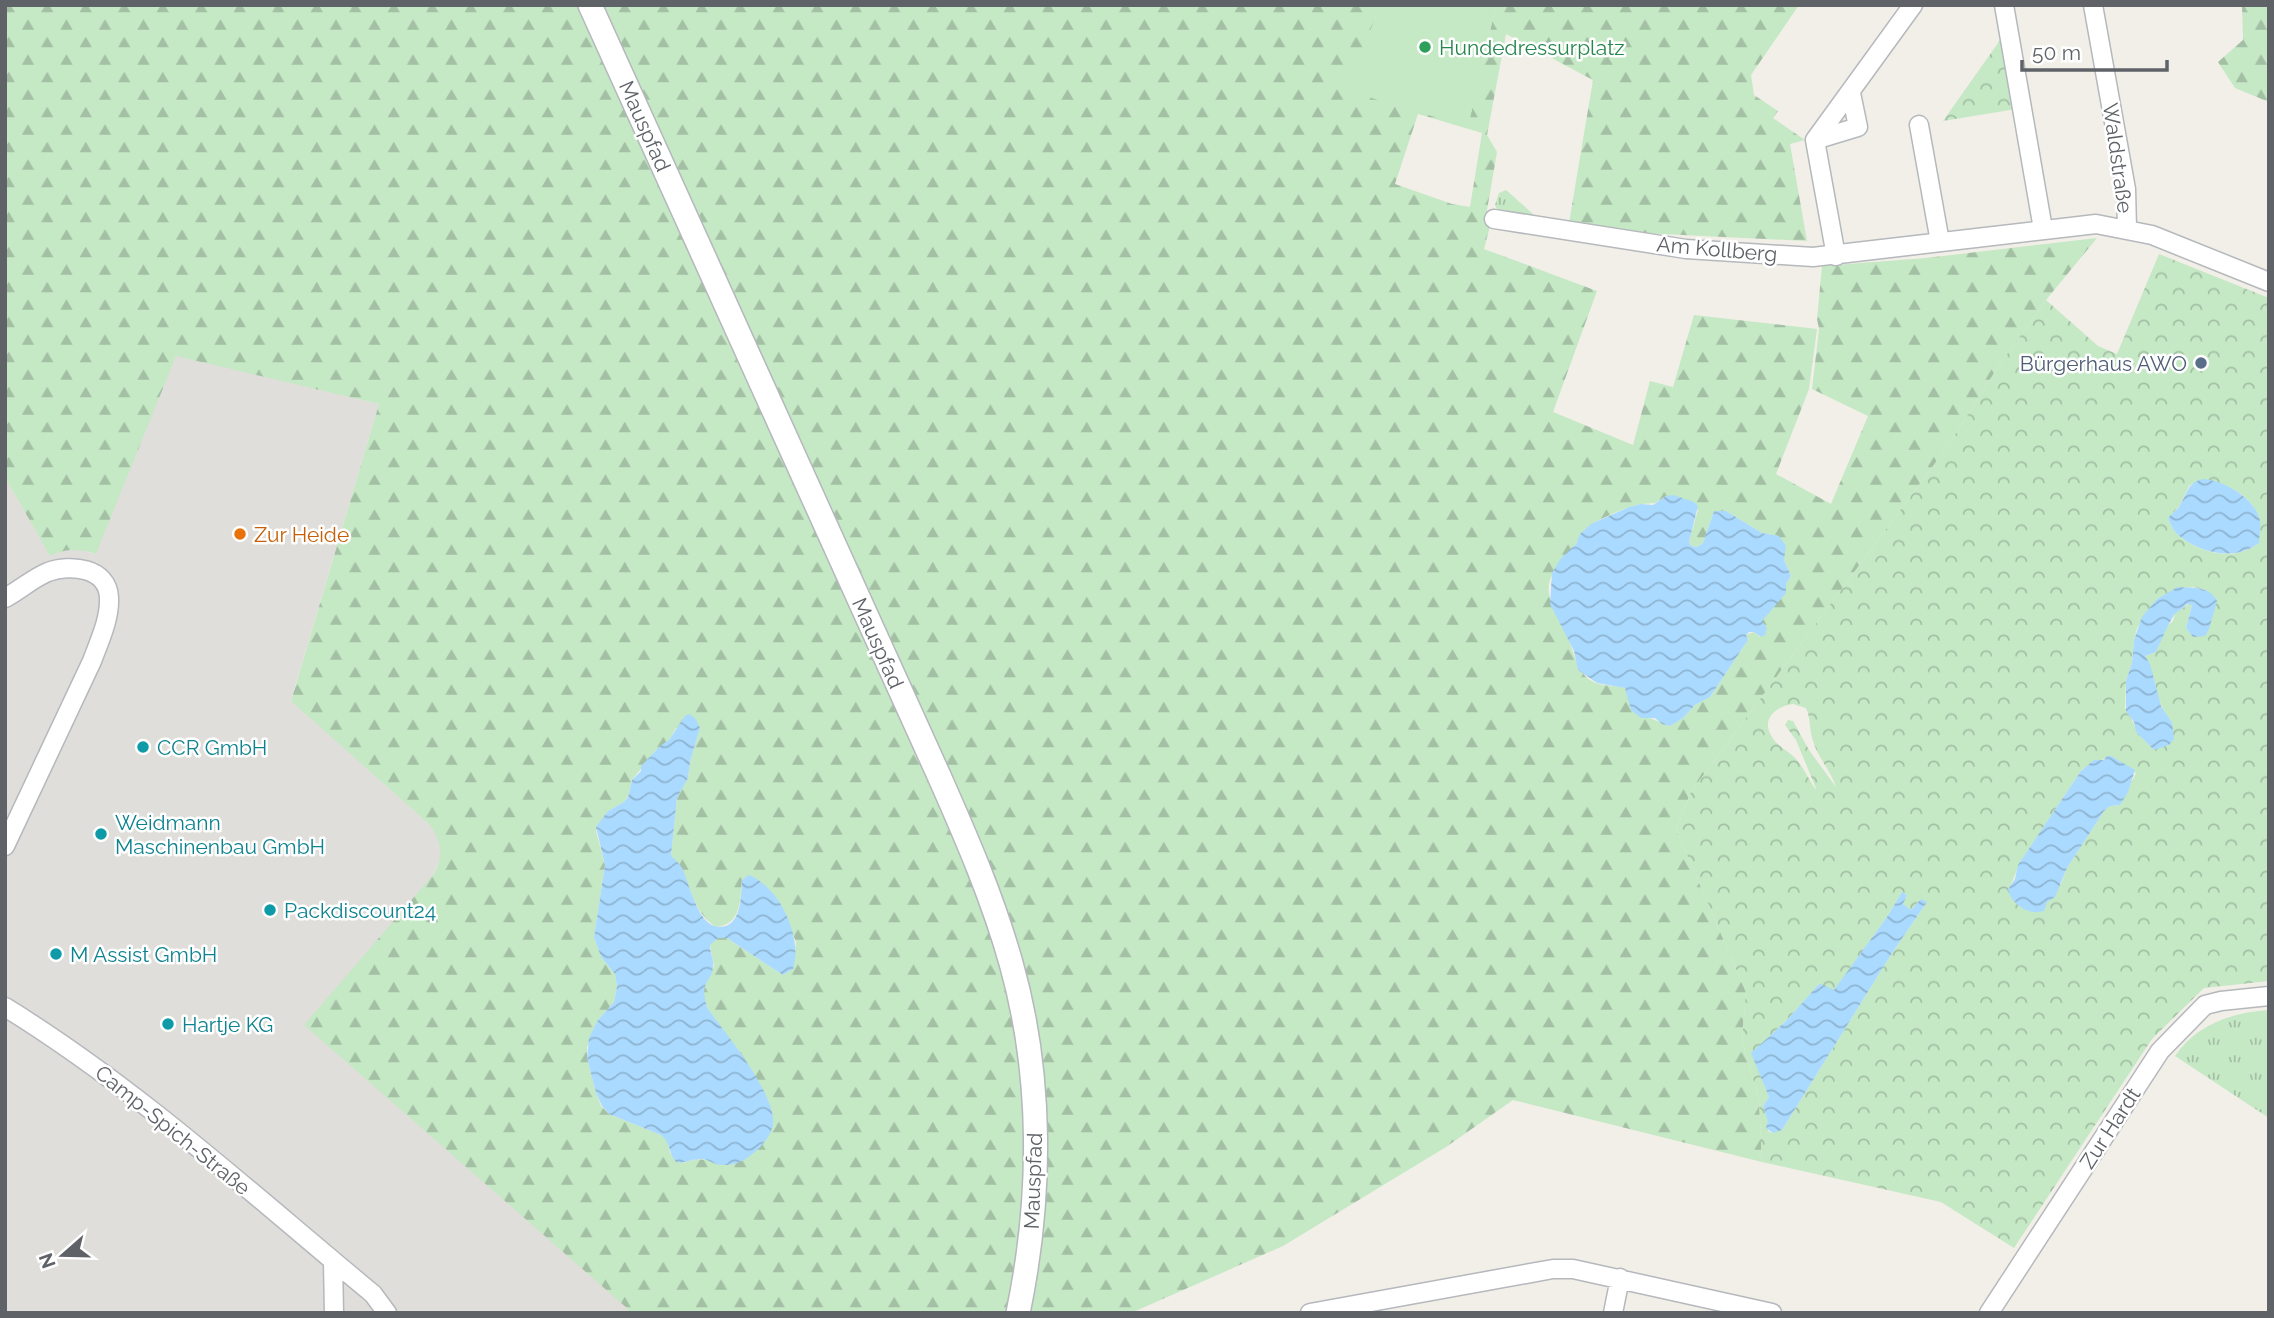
<svg xmlns="http://www.w3.org/2000/svg" width="2274" height="1318" viewBox="0 0 2274 1318" font-family="Raleway,sans-serif">
  <style>
    .industrial { fill: #e0deda }
    .grass { fill: url(#grass-tufts) }
    .forest { fill: url(#forest-firs); fill-rule: evenodd }
    .park { fill: url(#park-crowns); fill-rule: evenodd }
    .pitch { fill: #c5e8c5 }
    .water { fill: url(#water-waves) }
    .lines { fill: none; stroke-linecap: round; stroke-linejoin: round }
    .minor-casing { stroke: #b5b8bc; stroke-width: 21 }
    .tertiary-casing { stroke: #b5b8bc; stroke-width: 26 }
    .minor { stroke: #fff; stroke-width: 18 }
    .tertiary { stroke: #fff; stroke-width: 23 }
    .leisure-dot { fill: #2e9e5b; stroke: #fff; stroke-width: 2.5 }
    .service-dot { fill: #5c6f8a; stroke: #fff; stroke-width: 2.5 }
    .food-dot { fill: #e8710a; stroke: #fff; stroke-width: 2.5 }
    .culture-dot { fill: #0f9aa8; stroke: #fff; stroke-width: 2.5 }
    .labels { text-anchor: middle; dominant-baseline: central; stroke-width: 5; stroke-linejoin: round; paint-order: stroke }
    .leisure-label { font-size: 21px; fill: #27864d; stroke: #fff; text-anchor: start }
    .street-label { font-size: 21px; fill: #5f6368; stroke: #fff }
    .service-label { font-size: 21px; fill: #4e5e75; stroke: #fff; text-anchor: end }
    .food-label { font-size: 21px; fill: #c56008; stroke: #fff; text-anchor: start }
    .culture-label { font-size: 21px; fill: #0d838f; stroke: #fff; text-anchor: start }
  </style>
  <defs>
    <pattern id="grass-tufts" width="24" height="20" patternUnits="userSpaceOnUse" patternTransform="scale(1.75)"><rect width="24" height="20" fill="#c5e8c5"/><path d="M3 7l-1-3M5 7V3M7 7l1-3M15 17l-1-3M17 17v-4M19 17l1-3" fill="none" stroke="#a3c0a4"/></pattern>
    <pattern id="forest-firs" width="22" height="20" patternUnits="userSpaceOnUse" patternTransform="scale(1.75)"><rect width="22" height="20" fill="#c5e8c5"/><path d="M5 1l3.5 6h-7zM16 11l3.5 6h-7z" fill="#a3c0a4"/></pattern>
    <pattern id="park-crowns" width="20" height="18" patternUnits="userSpaceOnUse" patternTransform="scale(1.75)"><rect width="20" height="18" fill="#c5e8c5"/><path d="M2 6a3 3 0 1 1 6 0M12 15a3 3 0 1 1 6 0" fill="none" stroke="#a3c0a4"/></pattern>
    <pattern id="water-waves" width="16" height="10" patternUnits="userSpaceOnUse" patternTransform="scale(1.75)"><rect width="16" height="10" fill="#aadaff"/><path d="M0 5q4-4 8 0t8 0" fill="none" stroke="#8eb4d2"/></pattern>
  </defs>
  <rect width="100%" height="100%" fill="#f1efe8"/>
  <path class="industrial" d="M175,355L379,404L291,700L430,825L437,835L441,846L440,860L433,875L628,1309L626,1313H5V477L50,555L63,550L77,549L95,554Z"/>
  <path class="grass" d="M1506,190L1533,214L1534,216L1498,211L1495,205L1499,193Z
    M2269,1010V1118L2175,1056C2196,1025 2232,1012 2269,1010Z"/>
  <path class="forest" d="M5,5H1381L1346,90L1468,126L1496,5H1799L1751,75L1754,95L1778,111L1773,118L1805,140L1790,144L1807,241L1621,232L1569,223L1593,80L1506,34L1487,135L1497,152L1487,210L1490,226L1484,249L1597,291L1553,412L1633,445L1650,381L1673,387L1694,315L1817,329L1809,389L1776,474L1831,504L1868,416L1812,389L1819,329L1817,319L1822,266L1926,258L2097,238L2046,300L1998,367L1948,446L1691,792L1676,829L1746,992L1742,1041L1759,1099L1762,1162L1513,1100L1446,1147L1283,1246L1131,1313H626L628,1309L304,1025L433,875C444,857 442,843 430,825L291,701L379,404L176,356L96,554C78,549 67,548 50,556L5,477ZM1418,114L1482,133L1470,207L1452,204L1395,184ZM1666,496L1698,510L1689,542L1691,546L1697,547L1703,543L1714,511H1726L1762,533L1779,536L1784,560L1791,576L1762,621L1760,637L1754,632L1746,635L1748,640L1710,697L1695,705L1683,718L1669,726L1631,710L1626,688C1617,686 1608,686 1599,684C1576,678 1575,652 1566,633C1548,597 1537,585 1569,553C1578,544 1580,530 1592,524C1602,518 1630,505 1642,504C1657,502 1651,506 1666,496ZM676,728H700L690,762L688,778L677,798L671,856C693,876 687,908 716,927C742,924 740,900 742,879L784,911L796,942L793,969L783,975L727,938H718L710,945L714,966L703,989L704,997L708,1009L726,1034L707,1160L696,1159L683,1163L670,1153L667,1140L661,1135L609,1114L601,1106L596,1093L587,1058V1047L598,1020L614,1002L617,986L615,974L601,957L594,937L605,865L596,831L608,811L624,802L628,796L632,780L654,752L669,740Z
    M2242,5H2269V102L2235,88L2218,62L2243,40Z"/>
  <path class="park" d="M2003,36L2016,109L1943,121Z
    M2159,254L2269,298V981L2204,988L2152,1039L2014,1248L1941,1202L1762,1162L1759,1099L1742,1041L1746,992L1676,829L1691,792L1948,446L1998,367L2046,300L2098,346L2117,354ZM2199,480C2216,479 2242,490 2252,505C2260,517 2259,531 2259,543C2234,563 2199,553 2177,534C2173,530 2171,524 2168,519L2180,505L2189,486ZM2194,587L2208,591L2193,637L2186,628L2192,604H2189L2175,613L2173,621L2166,627L2156,652L2145,656C2154,674 2155,697 2166,714L2153,749L2142,738L2125,708L2126,681L2132,663L2134,640L2137,628L2157,599L2178,588ZM1793,704L1806,708C1811,719 1809,729 1813,741C1818,758 1831,771 1836,787L1809,750L1793,721L1788,720L1785,725L1796,740L1817,791C1809,781 1805,769 1796,759C1789,751 1777,746 1772,737C1760,719 1776,706 1793,704ZM2111,756L2136,773L2120,805L2110,806L2104,811L2067,868L2061,884L2047,902L2008,889C2015,879 2016,868 2023,858L2081,771C2092,760 2099,763 2111,756ZM1902,892L1907,895L1903,904L1911,910L1921,899L1925,905L1892,953L1782,1130L1772,1133L1768,1131L1769,1121L1763,1106L1769,1097L1752,1053L1787,1020L1818,985L1834,991L1887,917Z"/>
  <path class="pitch" d="M1381,5H1496L1468,127L1345,90Z"/>
  <path class="water" d="M2204,479C2225,481 2255,498 2260,521C2261,529 2259,536 2259,543C2234,562 2199,553 2177,534C2173,530 2171,524 2168,519C2171,513 2177,511 2180,505C2187,494 2188,481 2204,479Z
    M1673,495L1694,502L1698,506L1689,542L1691,546L1697,547L1703,543L1714,511H1726L1762,533L1779,536L1786,546L1784,560L1791,576L1786,584V593L1762,621L1767,628L1765,635L1761,637L1754,632H1749L1746,635L1748,640L1710,697L1695,705L1683,718L1670,726L1662,724L1655,718H1641L1631,710L1625,688L1597,683L1578,670L1574,651L1550,604L1552,573L1561,558L1576,544L1580,534L1591,524L1629,507L1641,504L1653,505L1666,496Z
    M2178,587C2193,588 2210,586 2217,601L2209,629L2205,636L2193,637L2186,628L2192,605L2187,604C2184,608 2176,612 2174,615C2167,626 2162,639 2156,652L2145,656L2150,664L2161,706L2172,723L2174,739L2169,745L2154,750L2136,732L2134,722L2126,711V681L2132,663L2134,640L2142,617L2157,599Z
    M689,714L695,718L700,728L690,762L688,778L677,798L671,856C675,859 679,863 682,868C690,883 699,938 728,925C742,918 741,893 742,880L749,875C780,888 803,937 793,969L783,975L727,938H718L710,945C710,952 713,957 713,963C714,983 697,979 708,1009C726,1034 777,1095 773,1125C771,1135 763,1145 756,1151C746,1160 735,1166 722,1165C714,1165 710,1160 702,1159C693,1158 685,1164 676,1162C668,1153 671,1143 661,1135L609,1114L602,1106L596,1093L587,1058L589,1038L598,1020L614,1002L617,986L615,974L601,957L594,937L605,865L596,827L608,811L624,802L628,797L632,780L641,771V766L660,746L669,740L685,716Z
    M2107,756H2111L2135,770L2128,792L2120,805L2110,806L2104,811L2067,868L2055,897L2047,902L2044,911C2029,916 2011,904 2008,889L2015,879L2018,865L2081,771L2094,760H2104Z
    M1902,892L1907,895L1903,904L1911,910L1921,899L1927,902L1892,953L1782,1130L1773,1133L1766,1128L1768,1121L1763,1106L1769,1097L1751,1053L1787,1020L1818,985L1821,984L1834,990L1887,917Z"/>
  <g class="lines">
    <defs>
      <path id="minor" d="M2004,5L2043,229
        M2093,5L2126,189L2127,229
        M1919,125L1940,242
        M1815,140L1858,127L1851,93
        M1494,219L1686,249L1813,257L2096,224L2152,235L2269,282
        M1836,256L1815,140L1913,5
        M5,598C20,590 33,578 48,572C70,564 108,567 109,598C110,619 99,642 92,661L5,846
        M5,1007C138,1089 253,1195 373,1294L387,1313
        M333,1261L334,1313
        M1310,1313L1553,1269H1573L1772,1313
        M1613,1313L1620,1278
        M1989,1313L2160,1051L2205,1005L2221,1001L2269,996"/>
      <path id="tertiary" d="M590,5L940,778C967,839 993,899 1011,963C1043,1076 1042,1198 1018,1313"/>
    </defs>
    <use href="#minor" class="minor-casing"/>
    <use href="#tertiary" class="tertiary-casing"/>
    <use href="#minor" class="minor"/>
    <use href="#tertiary" class="tertiary"/>
  </g>
  <circle class="leisure-dot" cx="1425" cy="47" r="7"/>
  <circle class="service-dot" cx="2201" cy="363" r="7"/>
  <circle class="food-dot" cx="240" cy="534" r="7"/>
  <g class="culture-dot">
    <circle cx="143" cy="747" r="7"/>
    <circle cx="101" cy="834" r="7"/>
    <circle cx="270" cy="910" r="7"/>
    <circle cx="56" cy="954" r="7"/>
    <circle cx="168" cy="1024" r="7"/>
  </g>
  <g class="labels">
    <g class="leisure-label">
      <text x="1439" y="47">Hundedressurplatz</text>
    </g>
    <g class="street-label">
      <text transform="translate(645 126) rotate(66)">Mauspfad</text>
      <text transform="translate(2118 158) rotate(82)">Waldstraße</text>
      <text transform="translate(1717 249) rotate(5)">Am Kollberg</text>
      <text transform="translate(878 643) rotate(66)">Mauspfad</text>
      <text transform="translate(2110 1128) rotate(-57)">Zur Hardt</text>
      <text transform="translate(173 1130) rotate(39)">Camp-Spich-Straße</text>
      <text transform="translate(1033 1181) rotate(-88)">Mauspfad</text>
    </g>
    <g class="service-label">
      <text x="2187" y="363">Bürgerhaus AWO</text>
    </g>
    <g class="food-label">
      <text x="254" y="534">Zur Heide</text>
    </g>
    <g class="culture-label">
      <text x="157" y="747">CCR GmbH</text>
      <text x="115" y="822">Weidmann<tspan x="115" dy="24">Maschinenbau GmbH</tspan></text>
      <text x="284" y="910">Packdiscount24</text>
      <text x="70" y="954">M Assist GmbH</text>
      <text x="182" y="1024">Hartje KG</text>
    </g>
  </g>
  <rect width="2274" height="1318" fill="none" stroke="#5f6368" stroke-width="14"/>
  <g transform="translate(63 1255) rotate(250)" stroke="#ffffff" stroke-width="5" paint-order="stroke">
  <path d="M0-5L12 26L0 18L-12 26Z" fill="#5f6368"/>
  <text y="-10" font-size="19" font-weight="bold" text-anchor="middle" fill="#5f6368">N</text>
  </g>
  <path d="M2022 60v10h145v-10" fill="none" stroke="#5f6368" stroke-width="3.5"/>
  <text x="2032" y="60" font-size="21" fill="#5f6368" stroke="#ffffff" stroke-width="5" paint-order="stroke">50 m</text>
</svg>
